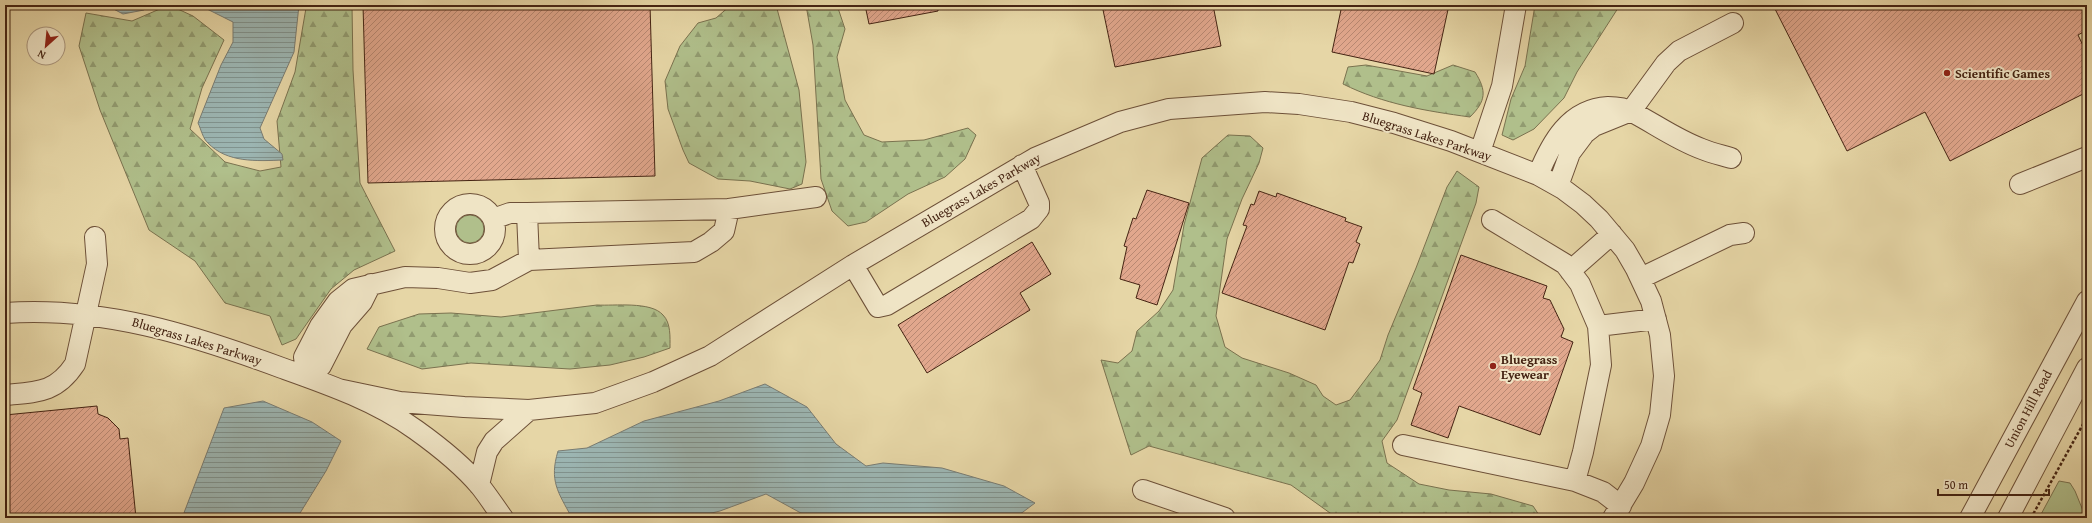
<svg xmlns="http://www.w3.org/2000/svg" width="2092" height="523" viewBox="0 0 2092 523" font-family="'Gentium Book Plus',serif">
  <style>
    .green { fill: #b0bf8b; stroke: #7a724f }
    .forest { fill: url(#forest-firs); stroke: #7a724f }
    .water { fill: url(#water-rules); stroke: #797c73 }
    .building { fill: url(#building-hatch); stroke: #452413 }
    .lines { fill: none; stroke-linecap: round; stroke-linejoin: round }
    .minor-casing { stroke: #6d5038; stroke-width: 22 }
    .path { stroke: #452413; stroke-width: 2.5; stroke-dasharray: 3 2; stroke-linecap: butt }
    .minor { stroke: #efe4c5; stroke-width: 20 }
    .poi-dot { fill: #8f2418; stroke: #efe4c5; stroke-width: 1.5 }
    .labels { text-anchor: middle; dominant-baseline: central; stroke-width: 4; stroke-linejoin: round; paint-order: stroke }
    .poi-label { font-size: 13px; font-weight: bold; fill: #452413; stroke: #efe4c5; text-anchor: start }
    .street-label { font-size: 13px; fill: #452413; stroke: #efe4c5 }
  </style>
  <defs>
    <pattern id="forest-firs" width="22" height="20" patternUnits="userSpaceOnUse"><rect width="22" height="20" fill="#b0bf8b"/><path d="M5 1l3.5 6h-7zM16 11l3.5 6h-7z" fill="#919b70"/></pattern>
    <pattern id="water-rules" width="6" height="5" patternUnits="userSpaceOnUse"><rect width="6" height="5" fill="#9cb6b3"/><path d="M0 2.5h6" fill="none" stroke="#819490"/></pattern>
    <pattern id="building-hatch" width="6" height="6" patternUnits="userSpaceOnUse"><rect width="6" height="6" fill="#e1a78d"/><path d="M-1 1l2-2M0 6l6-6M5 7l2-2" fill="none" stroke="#b88872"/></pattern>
  </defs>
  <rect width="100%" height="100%" fill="#e6d6a6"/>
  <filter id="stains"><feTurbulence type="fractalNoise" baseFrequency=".005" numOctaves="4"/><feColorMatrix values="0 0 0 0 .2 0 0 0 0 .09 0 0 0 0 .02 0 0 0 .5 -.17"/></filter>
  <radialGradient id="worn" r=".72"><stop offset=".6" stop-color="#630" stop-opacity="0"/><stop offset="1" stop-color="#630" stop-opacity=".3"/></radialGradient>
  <path class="green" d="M456 229a14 14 0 1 1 28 0a14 14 0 1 1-28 0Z
    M2059,481L2070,483L2075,491L2086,518H2039Z"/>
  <path class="forest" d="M169,5L193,16L224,40L202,88L190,129L225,162L260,171L281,167L277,121L295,72L306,8L304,5H352L353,70L360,183L395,251L354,270L331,289L296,339L282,345L270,316L225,303L195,261L149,230L100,110L79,46L86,13L132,21Z
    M731,5H776L799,90L806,162L802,184L790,189L750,181L718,179L689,163L683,150L668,109L665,81L680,46L698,23L716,18Z
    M806,5H837L845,29L837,57L845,100L864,135L882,142L924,140L968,128L976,135L965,159L945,177L908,194L866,222L848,226L832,211L821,179L813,45Z
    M1535,5H1620L1577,72L1564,98L1534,129L1513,140L1502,135L1511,99L1525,66Z
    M1366,65L1427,76L1453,65L1475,72C1487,91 1486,101 1470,117C1426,111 1383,104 1343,84L1348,67Z
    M1228,135L1250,136L1263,148L1259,163L1242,199L1227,239L1216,316L1225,347L1242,358L1289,373L1316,385L1323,396L1336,405L1350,400L1380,360L1388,335L1416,268L1447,187L1457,171L1479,187L1476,203L1397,420L1382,441L1387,463L1419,484L1449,490L1491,494L1533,506L1541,518H1337L1291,485L1149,446L1131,455L1101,360L1118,363L1132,351L1137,331L1159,311L1173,290L1184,225L1202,158Z
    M597,305C614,306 651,301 663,315C671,323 670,337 670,348L644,357L610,365L570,369L471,363L422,369L367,349L379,327L419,314L451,313L501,317Z"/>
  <path class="water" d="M106,5H148L144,10L123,14Z
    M199,5H299L294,52L260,128L264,139L282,154L283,160C257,161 227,163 208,143C203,139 201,129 198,123L221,65L233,42V22Z
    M765,384L807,407L836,444L866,466L883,463L942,468L1004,486L1035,503L1015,518H810L766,494L720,511L691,518H572C558,492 549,481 558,451L587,448L644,421L719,401Z
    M263,401L312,422L341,441L326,471L297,518H182L224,408Z"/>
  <path class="building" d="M363,5H650L655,176L368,183Z
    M865,5H938V11L869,24Z
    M1102,5H1213L1221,46L1115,67Z
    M1342,5H1449L1434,74L1332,52Z
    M1773,5H2087V30L2078,35L2087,54V92L1950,161L1925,112L1847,151Z
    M1147,190L1189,203L1157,305L1136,298L1140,285L1120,279L1127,247L1124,246L1133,218L1136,219Z
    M1259,191L1276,197L1277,193L1346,218L1345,221L1362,227L1356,242L1360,244L1353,263L1349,262L1325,330L1222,293L1247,226L1243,225L1251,204L1254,205Z
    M1032,242L1051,274L1020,293L1030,310L927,373L898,325Z
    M1461,255L1547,286L1543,298L1550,300L1564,329L1561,337L1573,342L1540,435L1459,406L1448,438L1411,425L1422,393L1413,389Z
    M97,406L98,414L108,418L119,429L120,439L128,438L136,518H5V415Z"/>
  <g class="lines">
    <defs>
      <path id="minor" d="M1480,152L1502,86L1516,5
        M1538,175C1551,143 1569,109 1608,107C1615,107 1625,108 1632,112C1655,124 1677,140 1702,149C1711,153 1721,155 1731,158
        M2020,184L2087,157
        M1558,186L1570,153L1585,133L1594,126L1631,111L1666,63L1679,51L1733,23
        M445 229a25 25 0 1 1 50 0a25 25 0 1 1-50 0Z
        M493,219L510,213H527
        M1492,220L1565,264L1580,284L1598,326L1601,365L1583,452L1575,481
        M529,260L527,213L729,209
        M853,265L878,307L887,305L1031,219L1039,209V203L1022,165
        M1570,271L1612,234
        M1641,278L1730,235L1744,233
        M371,284L362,302L342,325L321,366L307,377L304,357L320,326L338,301L353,289L405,277L438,278L470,283L492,280L529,260L694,252L711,242L724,231L729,209L816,197
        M5,313C101,306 193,335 282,368C327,384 376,401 416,430C437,445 464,467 480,486C488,496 495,507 503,518
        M1598,326L1656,319
        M338,389L400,402L464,407L529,410L595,403L653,382L710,356L853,265L1035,158L1120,122L1169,109L1265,102L1299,104L1351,112L1394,123L1451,141L1538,175L1563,189L1583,204L1599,219L1625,250L1636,269L1651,301L1660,335L1664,376L1660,415L1651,446L1634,483L1613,518
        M5,395C37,392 56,393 75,364L97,264L95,237
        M1403,445L1575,481L1603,492L1621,506
        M479,485L487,452L494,441L529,410
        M1143,490L1225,518
        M1970,518L2087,301
        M2008,518L2087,368"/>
    </defs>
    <use href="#minor" class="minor-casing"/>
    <path class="path" d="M2031,518L2087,417"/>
    <use href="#minor" class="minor"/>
  </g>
  <g class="poi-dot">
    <circle cx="1947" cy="73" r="4"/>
    <circle cx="1493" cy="366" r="4"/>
  </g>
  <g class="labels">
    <g class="poi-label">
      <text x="1955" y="73">Scientific Games</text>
      <text x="1501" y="359">Bluegrass<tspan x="1501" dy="15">Eyewear</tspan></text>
    </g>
    <g class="street-label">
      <text transform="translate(1427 136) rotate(18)">Bluegrass Lakes Parkway</text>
      <text transform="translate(981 190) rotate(-30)">Bluegrass Lakes Parkway</text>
      <text transform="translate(197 341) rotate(17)">Bluegrass Lakes Parkway</text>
      <text transform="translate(2028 409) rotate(-62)">Union Hill Road</text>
    </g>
  </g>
  <rect width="2092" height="523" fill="none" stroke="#e6d6a6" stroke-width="20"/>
  <rect x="6" y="6" width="2080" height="511" fill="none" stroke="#452413" stroke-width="2"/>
  <rect x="10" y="10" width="2072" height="503" fill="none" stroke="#452413"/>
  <g transform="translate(46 46) rotate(207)"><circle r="19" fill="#efe4c5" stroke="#ab977e"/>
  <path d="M0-3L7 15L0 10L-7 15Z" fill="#8f2418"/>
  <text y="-6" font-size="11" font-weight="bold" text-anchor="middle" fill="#452413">N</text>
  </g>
  <path d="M1938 489v6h111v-6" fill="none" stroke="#452413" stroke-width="2"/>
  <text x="1944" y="489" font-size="12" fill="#452413" stroke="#efe4c5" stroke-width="3" paint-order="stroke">50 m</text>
  <rect width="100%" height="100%" filter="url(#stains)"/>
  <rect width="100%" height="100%" fill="url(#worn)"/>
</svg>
